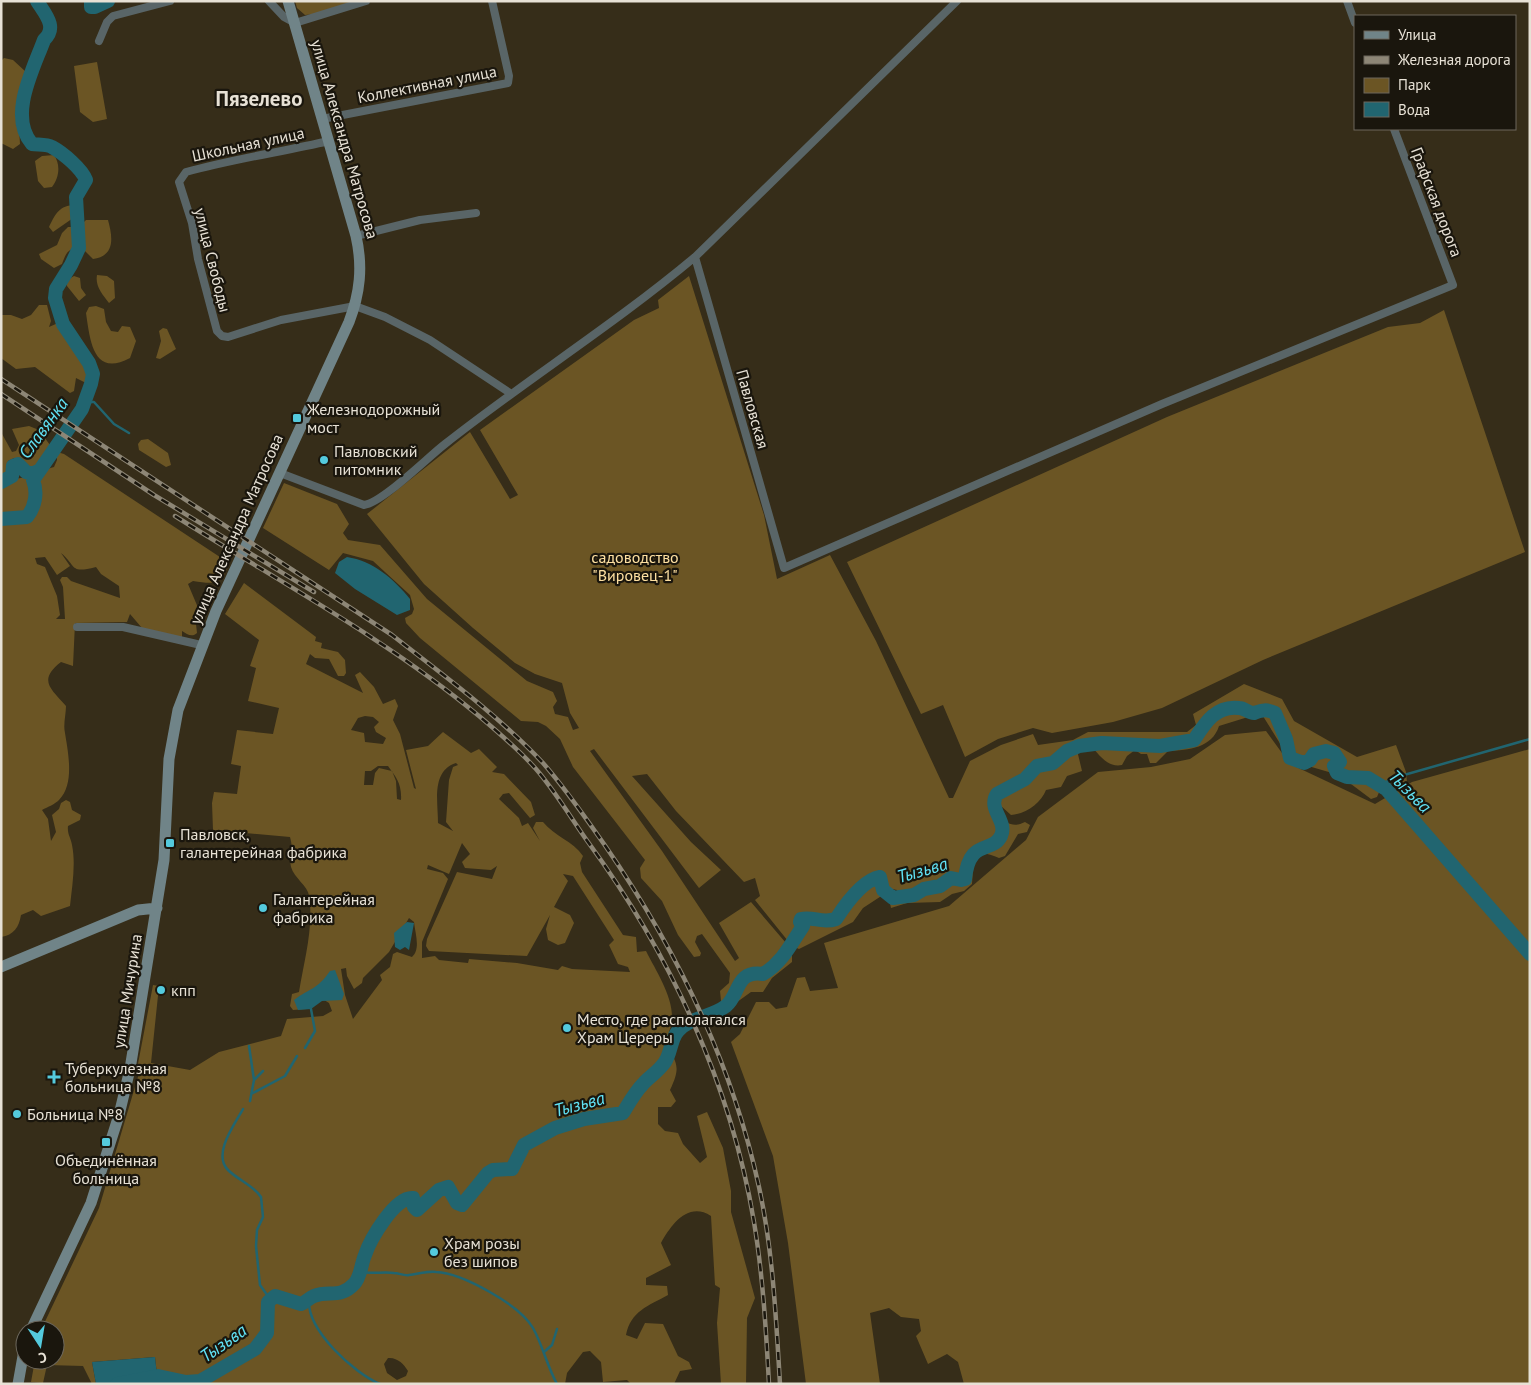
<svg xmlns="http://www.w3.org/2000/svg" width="1531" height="1385" viewBox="0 0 1531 1385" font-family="'PT Sans',sans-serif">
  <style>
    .green { fill: #6b5524; fill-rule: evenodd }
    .water { fill: #216570 }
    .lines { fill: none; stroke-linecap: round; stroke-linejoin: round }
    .stream { stroke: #216570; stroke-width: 2.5 }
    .river { stroke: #216570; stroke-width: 14 }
    .street { stroke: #596567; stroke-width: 8 }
    .secondary { stroke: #708488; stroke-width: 11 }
    .rail-casing { stroke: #8d8676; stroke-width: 4.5 }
    .rail { stroke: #1a160d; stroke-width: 2.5; stroke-dasharray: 8; stroke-linecap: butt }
    .poi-dot { fill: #54cadd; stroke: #1a160d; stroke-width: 2 }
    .labels { text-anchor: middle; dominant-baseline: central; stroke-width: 4.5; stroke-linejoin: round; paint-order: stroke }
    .street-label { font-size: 16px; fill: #e7e1d5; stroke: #1a160d }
    .poi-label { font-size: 16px; fill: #e7e1d5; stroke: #1a160d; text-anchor: start }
    .park-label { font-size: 16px; fill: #fee0a1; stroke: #1a160d }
    .water-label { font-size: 18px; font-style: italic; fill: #61e2f5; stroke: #1a160d }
    .district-label { font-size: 21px; font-weight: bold; fill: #e7e1d5; stroke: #1a160d }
  </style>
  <rect width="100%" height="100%" fill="#362d19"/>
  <path class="green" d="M295,1H356L326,13L305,15L297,8Z
    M4,58L13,60L26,72L18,109L20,144L13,149L1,143V61Z
    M97,62L107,119L93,122L80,112L74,66Z
    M54,155C61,165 59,178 52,187L44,188L38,181L35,161L42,156Z
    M72,205L76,216L53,232L49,227C55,215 58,207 72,205Z
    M86,220H108C113,238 115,256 93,259L81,247C68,248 66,253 62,264L54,268L41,259L39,254L57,245L62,233L68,227H79Z
    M97,275L107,276L114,281L115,298L109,303C102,294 95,286 97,275Z
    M74,276L80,278L81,288L86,295L79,301L67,286V280Z
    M689,276L764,515L777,579L830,555L876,641L949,798H953L970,761L1001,745L1033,734L1038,745L1073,740L1088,732H1187L1196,725L1193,714L1244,684L1282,699L1294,721L1357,757L1396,745L1406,772L1407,782L1399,786L1389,781L1383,783L1377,797L1371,799L1339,775L1291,761L1261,713L1219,726C1212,748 1189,750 1168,751L1156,763H1150L1147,754H1141L1135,750L1127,756L1122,765C1107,768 1099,754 1089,744L1082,745L1077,750L1082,771L1067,776L1061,787L1046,790C1041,803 1026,814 1011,815L1001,806L996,808L997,816C1007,823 1013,828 1025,822L1030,825L1027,832L1018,834L1005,856L999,858C987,853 973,849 969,864L973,868L972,884L964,891L952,894L940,902L907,903L891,908L890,903L898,894L897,890L892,889L863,908L853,922L799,949L792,946L755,900L760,896L755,878L744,882L676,811L647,774L632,776L691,842L721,870L699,888L594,749L590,751L662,851L735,961L739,958L719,923L751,902L792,950V962L772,978L763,992H751L726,1010L721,1001L720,991L729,983L730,973L702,934L697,936L695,942L701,953L700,956L694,957L678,935L662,901L641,878L640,868L645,860L573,767L560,739L546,726L538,722L521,721L420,638L406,623L405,618L412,614L414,609L410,595L373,561L343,553L329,570L263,528L284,483L337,504L349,524L343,533L348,540L380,545L427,599L527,681L553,692L557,701L553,707L555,714L568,717L573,730L579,728L570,713L562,683L535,674L515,663L473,628L424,584L367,514L470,432L510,499L518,495L480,430L634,320L659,308L658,300Z
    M39,305H47L51,321L49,327L58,323L90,371L88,384L76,378L74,391L70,393L35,367L16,369L1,358V315H11L22,319L31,315Z
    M96,306L104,309L106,322L111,331L118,332L122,326L130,327L136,341L130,358C93,378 90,340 86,313L89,307Z
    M1444,310L1525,552L1263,660L1162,708L1113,722L1052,733L1033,728L998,739L965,757L943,705L921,714L847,562L1167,417L1388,327L1420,323Z
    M163,328L167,329L176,349L160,359L156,358L161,341L159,331Z
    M29,426L39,430L50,445C46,452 37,476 26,469C21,466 20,461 14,458L8,461L7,467L12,472L1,480V432L12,452L16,451L19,445L12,429Z
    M148,439L168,453L171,465L166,467L139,450L138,444L141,440Z
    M57,452L64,454L229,563C222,586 214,584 193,581L188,584L199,610L201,625L196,624L197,633C192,638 187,634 182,631V638L142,628L130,614L127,622L75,623L73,666L61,662C38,680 50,688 66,706C66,714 63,725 65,733C68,752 75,784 59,800C55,804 48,807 42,810L48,819L51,841L56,832L52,815L59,809L61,803L66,800L70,802L72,810L81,815L80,820L68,826C67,834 71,838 72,845C76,864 72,887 70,906L41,916L33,910L21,915C19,927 14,935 1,937V486C11,477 23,477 36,479L47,469L54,467L57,460ZM61,553C77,566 69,574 96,567L101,574L119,586L120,598L71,581L67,577H62L60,580L63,587L65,619H56L60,615L57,596L45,567L37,564L35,558L45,557L57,575L70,566Z
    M244,583L316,637L315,641L322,643L321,648L338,652L345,660L346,673L344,676H338L329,659L315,658L310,654L306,664L363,693L355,675L360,672L374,687L383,704L395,699L398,706L393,720L400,734L414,788L416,789L406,750L428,746L443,732L471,753L479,749L497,767L492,772L504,774L531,802L535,815L530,818L509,793L503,794L499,799L519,818L522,826L528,823L540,841L533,828L536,822H543C554,836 573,841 583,856L580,863L582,872L623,935L636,937L637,952L646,951C656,971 673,996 672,1019C672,1026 668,1032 668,1038C672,1064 684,1061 670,1090L676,1101L671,1107H658V1124L665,1131L678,1133L683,1144L700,1163L707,1157L697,1116L707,1112L723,1148L731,1191V1212L755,1298L747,1318L746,1384H721L717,1323L720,1288L715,1285L711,1216C688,1201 671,1225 661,1243L671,1265L646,1278V1285L667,1286L668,1295C648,1306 631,1311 626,1335L637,1339L645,1323L663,1324L678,1356L689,1362L692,1369L680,1371L674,1384H631L627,1380L603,1382L601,1362L590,1351L583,1352L567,1373L565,1384H158L155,1357L92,1362L96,1384H92L83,1366L47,1365L43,1383L31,1382L35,1360H55V1330H41L99,1208L140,1070L137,1069L153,985L159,986L151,1063L190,1070L219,1052L281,1036L287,1019L323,1016L332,1011L329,1003L321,998L307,1009L293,1010L290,1006L292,994L299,992C304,961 314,927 309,896C308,886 294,878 291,867C289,858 294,850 290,837L213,830L212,803L214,792L237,794L241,766L231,764L237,730L273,734L279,708L248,701L256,668L250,666L259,640L225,614ZM365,716L373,717L379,722L374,727L376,732L386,738L383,744L365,742L364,733L351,730L358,718ZM456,763L458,765L453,767L449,780L446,822L453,831L438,823C438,802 431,771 456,763ZM378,766H388C396,777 402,784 401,800L397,799L396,781L392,771L379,768L375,773L373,785H364L365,771H371ZM462,843L470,854L462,862L465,868L491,870L497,866L492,879L457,872L427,939L426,946L429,951L527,956L550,915L546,929L548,940L558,945L565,943L574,923L570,915L554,907L568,881L563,874L573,876L614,940L609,945L618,964L628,967L630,972L572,969L562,966L558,970L517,963L469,959L468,963L439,960L435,956L422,958V942L448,879L443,873L427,869L428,865L449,874ZM409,918L414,922C415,933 421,949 412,957L397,952L393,954L390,967L380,975L382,980L353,1019L345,995L341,969L346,968L347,976L354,989L362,983L363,978L389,952ZM388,1358C397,1357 404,1364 408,1371L406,1376L397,1380L387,1373L384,1364Z
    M1266,731L1290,764L1375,804L1412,782L1530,749V1384H964L958,1362L947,1354L928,1364L916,1336L921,1331L919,1319L901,1317L889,1308L870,1313L880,1384H806L788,1243L773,1156L731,1042L740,1034L756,1002H769L776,1009L787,1007L797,978L805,977L810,991L838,988L824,943L949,906L1026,840L1038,817L1098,772L1151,767L1190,759L1225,735Z"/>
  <path class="water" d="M347,557C373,561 393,578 410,599V610L397,615L355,589L335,573L339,562Z
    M407,922L414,923L409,950L405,947L400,950L395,947L394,933Z
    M335,970L344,994L342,1000L322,1001L311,1009L298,1010L294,1000C310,988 317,990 330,971Z
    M155,1357L158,1384H96L92,1362Z"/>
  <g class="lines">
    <path class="stream" d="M85,402H94L114,424L129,433
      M1382,786L1390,779L1530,739
      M249,1046L254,1080L250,1101
      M305,1048L315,1031L311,1009
      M254,1080L263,1071
      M253,1093L285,1076L297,1056
      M243,1109C235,1124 212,1154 228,1170C238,1180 253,1185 261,1197L263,1217L257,1230L256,1246L260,1285L270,1299
      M360,1271C372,1275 382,1271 394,1273C399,1273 404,1276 409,1275C418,1274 427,1271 436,1272C462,1273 520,1305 533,1328C543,1346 547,1366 557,1384
      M309,1299C306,1330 354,1373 380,1384
      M544,1352L552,1345L557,1329"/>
    <path class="river" d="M91,1V7H95L108,1
      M1,482L12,476L13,466L18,464L26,472L32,474L40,470L82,409L91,384L93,374L89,363L63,324L55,298L56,289L71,265L79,248L76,197L86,180C82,169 63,153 52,147C46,144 38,145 32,144C8,116 33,70 44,40C58,27 45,14 37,1
      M1,519L27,517C35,507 38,493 33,480L40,470
      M117,1384L158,1376L186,1382L200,1381L255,1349L267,1333L268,1302L275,1296L301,1304C306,1302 309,1298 314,1296C329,1290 340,1299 354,1284C361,1277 361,1264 365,1255C370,1240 395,1196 413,1198L414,1207L417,1210L439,1190L448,1187L457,1203L462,1205L488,1173L493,1170L512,1169L524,1145L555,1128L584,1119L623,1113C629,1103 635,1092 643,1084C650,1076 658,1072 665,1062C671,1053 671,1038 678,1031C690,1017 712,1017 726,1006C740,995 735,970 763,974C782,963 791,944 803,926L800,922L801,919C814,916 821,924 836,919C845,905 863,880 880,877L883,890L893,898L914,895L924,889L940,886L951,878L961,880L965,879C969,838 992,854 1001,836C1008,821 987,809 997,794L1025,779L1037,766L1053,763L1067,751L1079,746L1102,743L1160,746L1194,740C1205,723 1216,705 1239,708C1245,708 1248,713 1254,713C1263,710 1266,709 1275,713L1286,739L1290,758L1304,763L1310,760L1314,754L1326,751L1334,753L1340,762L1334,766L1337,773L1347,777L1368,778L1386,789L1530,954"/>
    <path class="street" d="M269,1L284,17L295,23L366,1
      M1347,1L1355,23
      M99,41L107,22L113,16L170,1
      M322,119L508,83L509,76L492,1
      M329,141C281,152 233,159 186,172L179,182L192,223L198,259L217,331L222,336L228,337L281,320L355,306L385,317L430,340L510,393
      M356,236L420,220L476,213
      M695,257L784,568L1162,404L1453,285L1394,129
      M280,473L364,505C382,503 428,457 445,444C526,380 615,324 695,257L957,1
      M77,627H123L201,645"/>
    <path class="secondary" d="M1,967L138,910L157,908
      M31,1330L91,1203L119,1115L130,1069L164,860L169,759L178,710L216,611L349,322C360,293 363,267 356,236L288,1
      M18,1384L25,1345"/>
    <defs>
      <path id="rail" d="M1,379L392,635C443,675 498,715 543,763C565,788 585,817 604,844C676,948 732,1063 759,1187C773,1251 776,1318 780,1384
        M1,394L154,495L314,592
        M175,516C276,580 387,639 479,716C498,732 519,750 536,769C555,791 571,818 588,842C670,954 731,1084 754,1222C763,1276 766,1330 769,1384"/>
    </defs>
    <use href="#rail" class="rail-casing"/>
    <use href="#rail" class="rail"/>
  </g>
  <g class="poi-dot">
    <rect x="292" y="413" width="10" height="10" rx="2.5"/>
    <circle cx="324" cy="460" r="5"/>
    <rect x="165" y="838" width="10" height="10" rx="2.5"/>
    <circle cx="263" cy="908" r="5"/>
    <circle cx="161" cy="990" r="5"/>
    <circle cx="567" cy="1028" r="5"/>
    <path d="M51.5 1069.5h5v5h5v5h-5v5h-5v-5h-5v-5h5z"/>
    <circle cx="17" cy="1114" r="5"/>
    <rect x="101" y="1137" width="10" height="10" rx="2.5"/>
    <circle cx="434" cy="1252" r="5"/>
  </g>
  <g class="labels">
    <g class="street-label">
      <text transform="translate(427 84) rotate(-11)">Коллективная улица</text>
      <text transform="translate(345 139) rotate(74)">улица Александра Матросова</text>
      <text transform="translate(248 144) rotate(-12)">Школьная улица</text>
      <text transform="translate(1437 202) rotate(69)">Графская дорога</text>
      <text transform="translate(213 260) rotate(76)">улица Свободы</text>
      <text transform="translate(753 409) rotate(74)">Павловская</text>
      <text transform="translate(236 529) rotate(-66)">улица Александра Матросова</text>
      <text transform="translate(127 991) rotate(-81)">улица Мичурина</text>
    </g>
    <g class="poi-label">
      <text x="307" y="409">Железнодорожный<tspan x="307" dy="18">мост</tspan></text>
      <text x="334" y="451">Павловский<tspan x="334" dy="18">питомник</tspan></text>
      <text x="180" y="834">Павловск,<tspan x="180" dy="18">галантерейная фабрика</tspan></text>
      <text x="273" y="899">Галантерейная<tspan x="273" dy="18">фабрика</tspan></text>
      <text x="171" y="990">кпп</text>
      <text x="577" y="1019">Место, где располагался<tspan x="577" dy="18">Храм Цереры</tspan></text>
      <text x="65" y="1068">Туберкулезная<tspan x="65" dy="18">больница №8</tspan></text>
      <text x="27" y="1114">Больница №8</text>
      <text x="106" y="1160" text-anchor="middle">Объединённая<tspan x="106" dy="18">больница</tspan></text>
      <text x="444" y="1243">Храм розы<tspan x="444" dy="18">без шипов</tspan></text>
    </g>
    <g class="park-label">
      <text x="635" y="557">садоводство<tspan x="635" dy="18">"Вировец-1"</tspan></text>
    </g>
    <g class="water-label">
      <text transform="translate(43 428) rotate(-54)">Славянка</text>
      <text transform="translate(1410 791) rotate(45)">Тызьва</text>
      <text transform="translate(922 870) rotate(-16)">Тызьва</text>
      <text transform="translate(579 1104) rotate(-15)">Тызьва</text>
      <text transform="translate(223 1343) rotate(-35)">Тызьва</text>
    </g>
    <g class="district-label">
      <text x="259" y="98">Пязелево</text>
    </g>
  </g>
  <rect width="1531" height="1385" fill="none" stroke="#e7e1d5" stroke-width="5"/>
  <rect x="1354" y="15" width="162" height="115" fill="#1a160d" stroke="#6c675d"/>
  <rect x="1364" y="31" width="25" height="8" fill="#708488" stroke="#6c675d"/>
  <text x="1398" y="40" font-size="15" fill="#e7e1d5">Улица</text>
  <rect x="1364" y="56" width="25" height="8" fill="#8d8676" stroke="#6c675d"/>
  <text x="1398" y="65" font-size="15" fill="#e7e1d5">Железная дорога</text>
  <rect x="1364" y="78" width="25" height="15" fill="#6b5524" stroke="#6c675d"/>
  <text x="1398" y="90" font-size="15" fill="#e7e1d5">Парк</text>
  <rect x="1364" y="102" width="25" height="15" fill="#216570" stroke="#6c675d"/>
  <text x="1398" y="115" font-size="15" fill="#e7e1d5">Вода</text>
  <g transform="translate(40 1345) rotate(168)"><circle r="24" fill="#1a160d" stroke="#6c675d"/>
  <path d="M0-4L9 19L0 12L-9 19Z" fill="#54cadd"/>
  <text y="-8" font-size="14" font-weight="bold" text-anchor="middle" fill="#e7e1d5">С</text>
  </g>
</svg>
